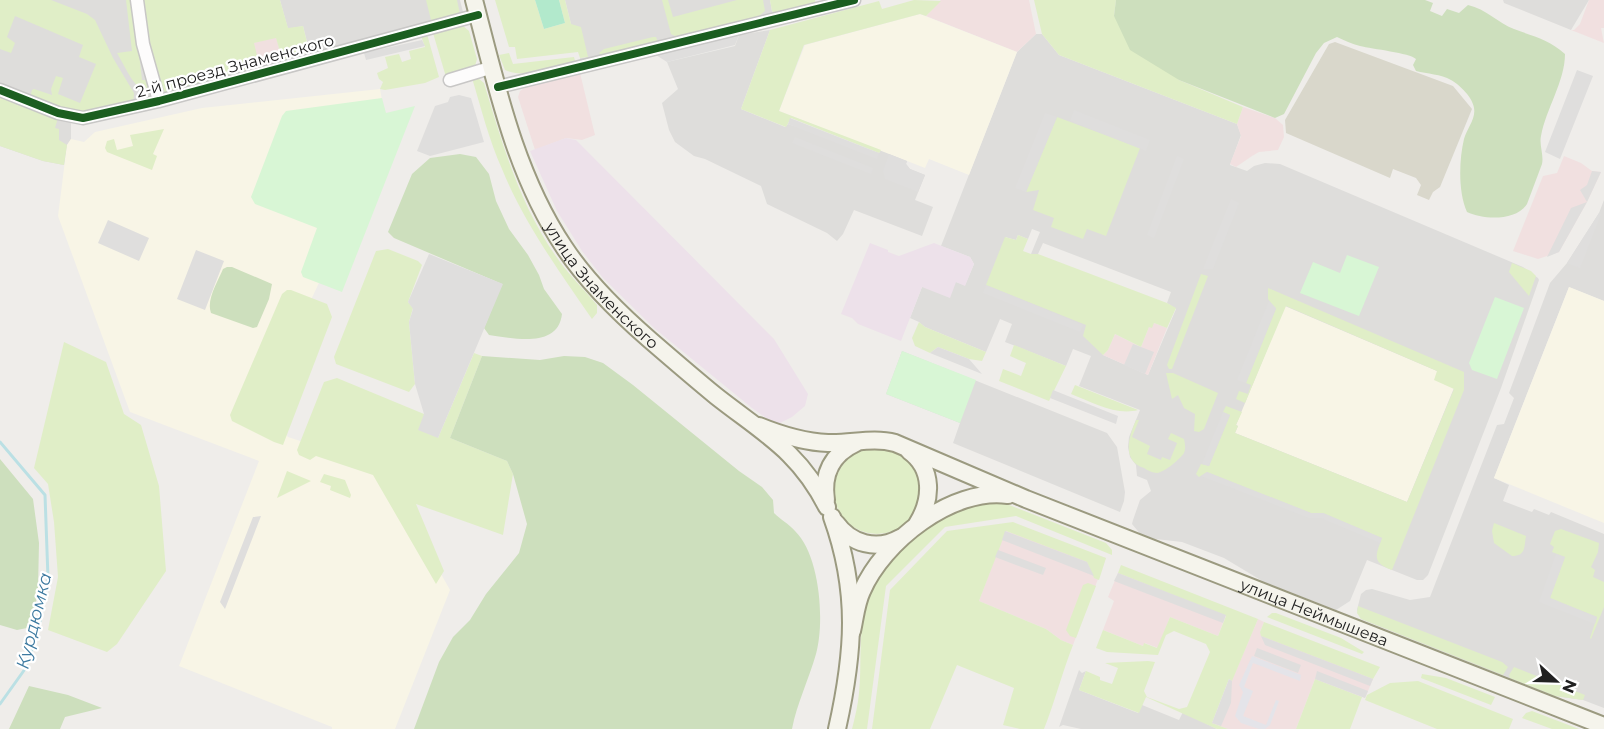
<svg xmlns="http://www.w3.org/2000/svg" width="1604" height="729" viewBox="0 0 1604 729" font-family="Montserrat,sans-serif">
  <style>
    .residential { fill: #dedddb; fill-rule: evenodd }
    .commercial { fill: #f1e0e0 }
    .industrial { fill: #ede1ea }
    .education { fill: #f8f5e6 }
    .construction { fill: #d9d7cb }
    .grass { fill: #e0eec7 }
    .forest { fill: #cddfbd }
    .park { fill: #d8f6d5 }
    .pitch { fill: #b2e9cc }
    .parking { fill: #dfdedd }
    .plaza { fill: #e4e4e9 }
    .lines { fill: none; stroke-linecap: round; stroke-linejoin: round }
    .stream { stroke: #bbe0e4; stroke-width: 3 }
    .minor-casing { stroke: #c8c7c6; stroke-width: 15 }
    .secondary-casing { stroke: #9b9a80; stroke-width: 20 }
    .minor { stroke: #fdfcfc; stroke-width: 12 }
    .secondary { stroke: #f5f4ec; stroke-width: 16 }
    .cycleway-casing { stroke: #fff; stroke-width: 11 }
    .cycleway { stroke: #1b5e20; stroke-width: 8 }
    .labels { text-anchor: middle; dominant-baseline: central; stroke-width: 4.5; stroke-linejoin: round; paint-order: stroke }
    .street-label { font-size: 16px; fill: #212121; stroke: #fff }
    .water-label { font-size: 18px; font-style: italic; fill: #3d7aa0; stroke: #fff }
  </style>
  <rect width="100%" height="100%" fill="#efedea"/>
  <path class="residential" d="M0,0H141L167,93L71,117V139L67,145L64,165L43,161L0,146Z
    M280,0H460L463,12L461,15L310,54L303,26L288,29Z
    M565,0H770L772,11L777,16L580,63V58L587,57L571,24Z
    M1503,0H1589L1571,30L1504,3Z
    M770,30L741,109L785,127L788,124L879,153L881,150L907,161L906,164L910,169L925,175L915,200L933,207L922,236L854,210L843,234L837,241L827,233L767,204L761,186L705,159L694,156L675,142L669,130L662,103L678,89L667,62L735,46L739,35Z
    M1036,34H1042L1059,55L1237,124L1241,135L1230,165L1247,171L1254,166L1265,163L1280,164L1523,267L1538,278L1539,280L1501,388L1428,575L1423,580H1417L1367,560L1350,601L1336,610L1264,582L1224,558L1182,542L1147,538L1142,536L1132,524L1133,520L1140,500L1151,491L1147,480L1137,476L1136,465L1130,457L1128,447L1129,437L1140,410L1079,386L1091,356L1073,349L1066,366L1005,342L1012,324L1000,319L986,352L925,327L919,322L910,318L922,287L956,282L965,285L974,264L970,257L941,246L1017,52ZM1032,229L1040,232L1031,254H1038L1043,243L1171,292L1167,303L1176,309L1148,375L1103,355L1087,325L1005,237L1016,240L1018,235L1028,239Z
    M1604,200V301L1569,287L1494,478L1509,485L1503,501L1532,512L1534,509L1549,515L1551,512L1604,534V708L1583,700L1555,696L1361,619L1357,610L1361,594L1366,590L1372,589L1410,600L1430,597L1497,425L1504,424L1514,398L1509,393L1550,283L1567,263L1599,213Z
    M902,351L1107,433L1117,447L1125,492L1124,501L1120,512L953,443L960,423L886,394Z
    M1079,670L1082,673L1086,671L1079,690L1138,713L1142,705L1179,720L1183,712L1217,729H1081L1063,725L1059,727Z"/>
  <path class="commercial" d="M941,0H1029L1036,34L1017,52L926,16Z
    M1589,0H1604V28H1601L1604,43L1571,30H1574L1580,24Z
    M276,37L283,62L260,68L253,43Z
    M580,73L595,135L582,140L566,138L535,150L518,97L520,91L526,87Z
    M1243,107L1275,118L1283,125L1284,137L1278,150L1259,152L1252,156L1236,167L1230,164L1241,136L1237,124Z
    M1564,156L1581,163L1592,171L1601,172L1587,202L1559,252L1538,259L1513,251L1543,176L1557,173Z
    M1154,323L1167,328L1148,375L1103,355L1108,350L1115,334L1141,347L1149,327Z
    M1005,531L1106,558L1073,645L1061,640L1046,629L979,601Z
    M1118,573L1226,615L1218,636L1170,617L1158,648L1145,643L1143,646L1103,630L1114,601L1108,597Z
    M1258,619L1264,622L1260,632L1373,679L1365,698L1315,679L1296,729H1228L1212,723L1232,680Z"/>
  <path class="industrial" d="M566,138L576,140L774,339L808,394L805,406L792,417L776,425L752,408L654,328L603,278L582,251L557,211L530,151Z
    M870,243L888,250V252L899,256L934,243L970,257L974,264L965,286L956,282L950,298L922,287L901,341L858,324L852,318L841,314Z"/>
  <path class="education" d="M920,14L1017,52L969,175L929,159L925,168L779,111L805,45Z
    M380,89L385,117L318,285L310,302L284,431L288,437L381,467L450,590L395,729H332V727L179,666L259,461L130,412L58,216L67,145L71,139L84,142L95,132L202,108Z
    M1569,287L1604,301V523L1494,478Z
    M1285,306L1437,371L1454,388L1407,502L1235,433L1238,426L1236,425Z"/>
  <path class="construction" d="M1335,42L1453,86L1472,109L1440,187L1433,192L1429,200L1417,195L1421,185L1416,178L1393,169L1390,178L1286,133L1285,120L1329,44Z"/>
  <path class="grass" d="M0,0H51L87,14L95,20L113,58L134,93L133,104L92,115L72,114L30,97L32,90L34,89L52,95L51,89L56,76L63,78L58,94L80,103L96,64L79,57L83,45L15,16L7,37L15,43L11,53L0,49Z
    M126,0H133L142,80H149L151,94C135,92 125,66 117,53L132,51Z
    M141,0H280L288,28L303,26L310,54L283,62L276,38L254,43L260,68L167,93L162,91L145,34Z
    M426,0H457L460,14L457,17L432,24Z
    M495,0H535L544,29L565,23L559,0H565L571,24L581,27L588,57L580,58L578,52L517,59L515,47H509Z
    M662,0H668L673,17L737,0H763L765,11L758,17L677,37L671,34Z
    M770,0H815L816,6L777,16L772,11Z
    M914,0L941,1L926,16L920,14L804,45L779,111L881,150L879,153L791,118L786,127L741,109L770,30L879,1L882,9Z
    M1034,0H1116L1114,16L1179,80L1243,107L1237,124L1059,55L1042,34Z
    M462,25L469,31L477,59L475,66L446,77L433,33Z
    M427,34L439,77L425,83L385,90L380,89L383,82L379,79L377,73L388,68L385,57L399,54L402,62L411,59L409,51L425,47L421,36Z
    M653,37H656L658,42L602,56L599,53L604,49Z
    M509,53L513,64L574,57L576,64C556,68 525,79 505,70L499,55Z
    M472,78H478L484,83C502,143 519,203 555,255C567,273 583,288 597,305V313L592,319C559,271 524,223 502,169C489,140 481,108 472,78Z
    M0,94L16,100L15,104L26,108L28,106L58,118L55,128L59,129V140L67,145L64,165L43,161L0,146Z
    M1057,117L1140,148L1106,236L1087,229L1083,239L1051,227L1054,218L1033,210L1039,190L1026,192Z
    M164,129L153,154L157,156L152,170L107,152L105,148L107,141L114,139L117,150L133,146L130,135Z
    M1018,235L1028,239L1023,251L1031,254H1038L1167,303L1176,308L1167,328L1154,323L1152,328L1149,327L1141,347L1115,334L1108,350L1103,355L1083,336L1086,325L986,285L1005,237L1016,240Z
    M388,249L418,261L422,265L408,302L413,308L409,322L415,384L409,392L336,364L334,357L376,251Z
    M1512,263L1531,271L1536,276L1529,296L1509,272Z
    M1201,274L1208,276L1172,369H1169L1167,365Z
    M1268,288L1464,372V390L1392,570C1371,562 1376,555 1382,538L1323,513H1311L1207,472L1199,477L1196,474L1201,464L1209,466L1230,415L1223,412L1226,406L1242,412L1236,425L1238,426L1235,433L1407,502L1454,389L1434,380L1437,371L1286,306L1245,403L1236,399L1239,391L1248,394L1251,385L1246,383L1276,309L1268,299Z
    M287,290H291L327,304L332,317L283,445L274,442L232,421L230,415L282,294Z
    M919,322L925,327L986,352L982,361L969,359L938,347L930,353L915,346L912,338Z
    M64,342L106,362L124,414L141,425L159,486L166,571L117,644L107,652L48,630L58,577L54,522L48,484L34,468Z
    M1014,345L1066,366L1049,401L999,381L1003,369L1021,376L1026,363L1010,356Z
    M474,353L482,356L450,438L507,461L513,474L503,535L416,504L444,571L436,584L373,475L316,456L310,460L299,455L297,450L324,382L337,378L424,414L438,438Z
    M1166,373H1173L1218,393L1204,429L1199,432L1194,431L1195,414L1184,408L1178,395L1172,399Z
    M1075,385L1138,410C1116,416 1092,402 1071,394Z
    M1136,420H1139L1132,437L1150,446L1147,454L1161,460L1162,457L1170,460L1177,443L1168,439L1171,433L1184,439C1185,444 1186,448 1184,453C1180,459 1165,472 1157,473C1153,473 1147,470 1144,468C1121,460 1129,437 1136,420Z
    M834 491a43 43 0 1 1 86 0a43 43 0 1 1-86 0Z
    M287,471L311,481L277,498Z
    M324,474L345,480L351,495L350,498L330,490L331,486L320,482Z
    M999,501L1106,543L1112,550V555L1016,516L945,527L886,586L867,729H852C855,717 858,705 859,693C862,666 858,637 865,611C877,563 927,520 972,504C980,501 990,501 999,501Z
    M1013,522L1106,558L1099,580L1094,578L1087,562L1006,531L979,601L1046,629L1061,640L1073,645C1062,673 1055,701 1044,729H1020L1003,725L1014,688L957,665L930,729H872L890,590L947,531Z
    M1494,523L1526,536C1524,547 1526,556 1512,556L1494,543L1492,531Z
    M1561,529L1599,543L1598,552L1591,567L1595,570L1593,577L1604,582V607L1591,639L1590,638L1597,617L1550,598L1565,557L1552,552L1554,547L1550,544L1555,531Z
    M1121,565L1258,619L1232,681L1229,679L1212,723L1228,729H1217L1146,697L1139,713L1079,690L1086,671L1100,677V680L1112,684L1118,668L1105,663L1148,661L1155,662L1144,691L1147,697L1179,709L1187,707L1210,652L1206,644L1174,631L1166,635L1158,655L1107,652L1096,648L1103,630L1143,646L1144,643L1157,648L1170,617L1218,636L1226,616L1118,573Z
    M1088,583L1096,586L1076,638L1070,636L1066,630L1083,585Z
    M1358,606L1502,662L1508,667L1503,675L1361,619L1357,613Z
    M1272,613H1276L1341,638L1364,652L1362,654L1267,617Z
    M1264,622L1380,667L1373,679L1261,636L1260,632Z
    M1514,667L1585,695L1583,700L1555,696L1510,678L1509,675Z
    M1422,674L1446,678L1495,697L1491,705L1421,678Z
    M1315,679L1362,697L1350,729H1296Z
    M1418,681L1513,719L1509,729H1437L1365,700L1367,695L1390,683Z
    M1532,711L1579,729H1552L1522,718L1526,713Z"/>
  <path class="forest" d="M1116,0H1425L1433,3L1430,11L1442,16L1447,9L1459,13L1468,5C1486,9 1498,23 1514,29C1535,37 1548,39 1565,54C1565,81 1546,109 1541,136C1539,145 1544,155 1542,164L1527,204C1516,221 1484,220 1467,212C1458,192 1459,160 1464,139C1467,128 1476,119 1474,108C1473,98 1460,85 1451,80C1441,74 1427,74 1416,71L1413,65L1416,59C1410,53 1372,49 1360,46C1352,44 1344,40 1337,37L1324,43L1316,53L1284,114L1275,118L1179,80L1130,50L1114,16Z
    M460,154L476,157L489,174L496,201L509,229L528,255L539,275L544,289L562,314C558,349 513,338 489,335L484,328L502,284L394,238L388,232L412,174L430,158Z
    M227,267H232L272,284L269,299L257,327L253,328L211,313C206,300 218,281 223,269Z
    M482,356L540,360L564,356L585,357L603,363L633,385L739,471L762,487L773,500L774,513C781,520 789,524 795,531C820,555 825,622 816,654C809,679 797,703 792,729H414L439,662L453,637L470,620L486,594L519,553L527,524L513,474L507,461L450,438Z
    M0,459L33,499L39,543L38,589L32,627L17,630L0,625Z
    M29,686L68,695L102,708L65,717L60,729H9Z"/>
  <path class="park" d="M382,98L386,113L415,106L342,292L303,277L301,272L317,228L255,204L251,197L282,116L286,111Z
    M1347,255L1379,267L1359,316L1300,293L1313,262L1340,273Z
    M1495,297L1524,308L1497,379L1472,370L1469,363Z
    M902,351L976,380L960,423L886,394Z"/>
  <path class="pitch" d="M535,0H559L565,23L544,29Z"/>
  <path class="parking" d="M739,35L735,45L667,62L656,55Z
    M422,40L425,46L366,60L364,53Z
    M1577,70L1593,76L1560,159L1545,152Z
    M459,95L471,98L484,142L430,156L417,151L435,106L448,102L450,97Z
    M1074,110L1150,140L1146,151L1070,121Z
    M1045,113L1057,117L1026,192L1015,188Z
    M790,118L879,153L877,159L788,124Z
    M795,137L873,168L871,174L792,143Z
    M889,154L907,161L906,164L910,169L925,175L918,192L885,179L883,171Z
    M1177,156L1184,159L1154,238L1147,235Z
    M1592,171L1601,172L1587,202L1559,252L1547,257L1571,208L1587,202L1580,190L1587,185Z
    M1231,199L1239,203L1213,269H1203Z
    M1599,213L1601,214L1580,268L1567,263Z
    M108,220L149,238L139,261L98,243Z
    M196,250L224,261L205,310L177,299Z
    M429,254L503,284L438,438L418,430L424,414L415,384L409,322L413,309L408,302Z
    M986,285L1083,325L1080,332L983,293Z
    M1269,301L1276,308L1246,383L1237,380Z
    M1133,344L1154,352L1145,374L1124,365Z
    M938,347L969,359L982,374L930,353Z
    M1053,390L1118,416L1116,424L1050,398Z
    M1223,412L1230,415L1209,466L1202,464Z
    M1207,472L1311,513H1323L1382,538L1380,543L1321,518H1309L1201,476Z
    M261,516L225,609L220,602L253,517Z
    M1005,531L1087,562L1094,576L1002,540Z
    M998,550L1046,568L1043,575L995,557Z
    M1556,554L1565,557L1550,598L1597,617L1595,624L1539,602Z
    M1118,573L1226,615L1223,623L1114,581Z
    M1261,636L1373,679L1370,686L1265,645Z
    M1257,648L1301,665L1298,673L1254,656Z
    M1317,671L1368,691L1365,698L1315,679Z
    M1229,679L1232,681L1231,703L1221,726L1212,723Z"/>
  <path class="plaza" d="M1252,656L1301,675L1300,681L1253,663L1244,687L1253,691L1243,716L1266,725L1276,700L1279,701L1270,725L1265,729H1259L1241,723L1235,716L1243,692L1239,685Z"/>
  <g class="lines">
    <path class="stream" d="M0,442L45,495L48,578L38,632L25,669L0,704"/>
    <defs>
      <path id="minor" d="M137,0L143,44L159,101
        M450,80L493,67
        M498,87L854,0
        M0,90L58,113L83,118L159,101L478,15"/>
      <g id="secondary">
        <path id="s1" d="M474,0C496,84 515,174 564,247C587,282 619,313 650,340C672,359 694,378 716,396C763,433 799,451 827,507"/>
        <path id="s2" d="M759,426C781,435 804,442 828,443C851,444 873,437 895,443L1026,499L1604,726"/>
        <path d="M909,451C934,469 932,500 917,524"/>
        <path d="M826,500C822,474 832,454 856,443"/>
        <path d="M832,517C859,592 854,653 837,729"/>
        <path d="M836,523C851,544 877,551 900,538"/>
        <path d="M852,631C855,618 856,604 862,591C883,542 952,487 1008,495"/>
      </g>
    </defs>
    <use href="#minor" class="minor-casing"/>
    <use href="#secondary" class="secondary-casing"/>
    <use href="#minor" class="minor"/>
    <use href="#secondary" class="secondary"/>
    <defs>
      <path id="cycleway" d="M498,87L854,0
        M0,90L58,113L83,118L159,101L478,15"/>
    </defs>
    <use href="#cycleway" class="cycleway-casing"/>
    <use href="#cycleway" class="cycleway"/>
  </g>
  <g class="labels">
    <g class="street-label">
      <text transform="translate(235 66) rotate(-15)">2-й проезд Знаменского</text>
      <text stroke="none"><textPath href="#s1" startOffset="318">улица Знаменского</textPath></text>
      <text stroke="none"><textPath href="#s2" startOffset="591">улица Неймышева</textPath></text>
    </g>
    <g class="water-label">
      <text transform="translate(34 621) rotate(-76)">Курдюмка</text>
    </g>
  </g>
  <g transform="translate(1556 681) rotate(112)" stroke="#ffffff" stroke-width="4.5" paint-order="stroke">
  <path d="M0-4.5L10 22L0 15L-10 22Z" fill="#212121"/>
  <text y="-9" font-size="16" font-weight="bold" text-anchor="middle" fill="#212121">N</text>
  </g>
</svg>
